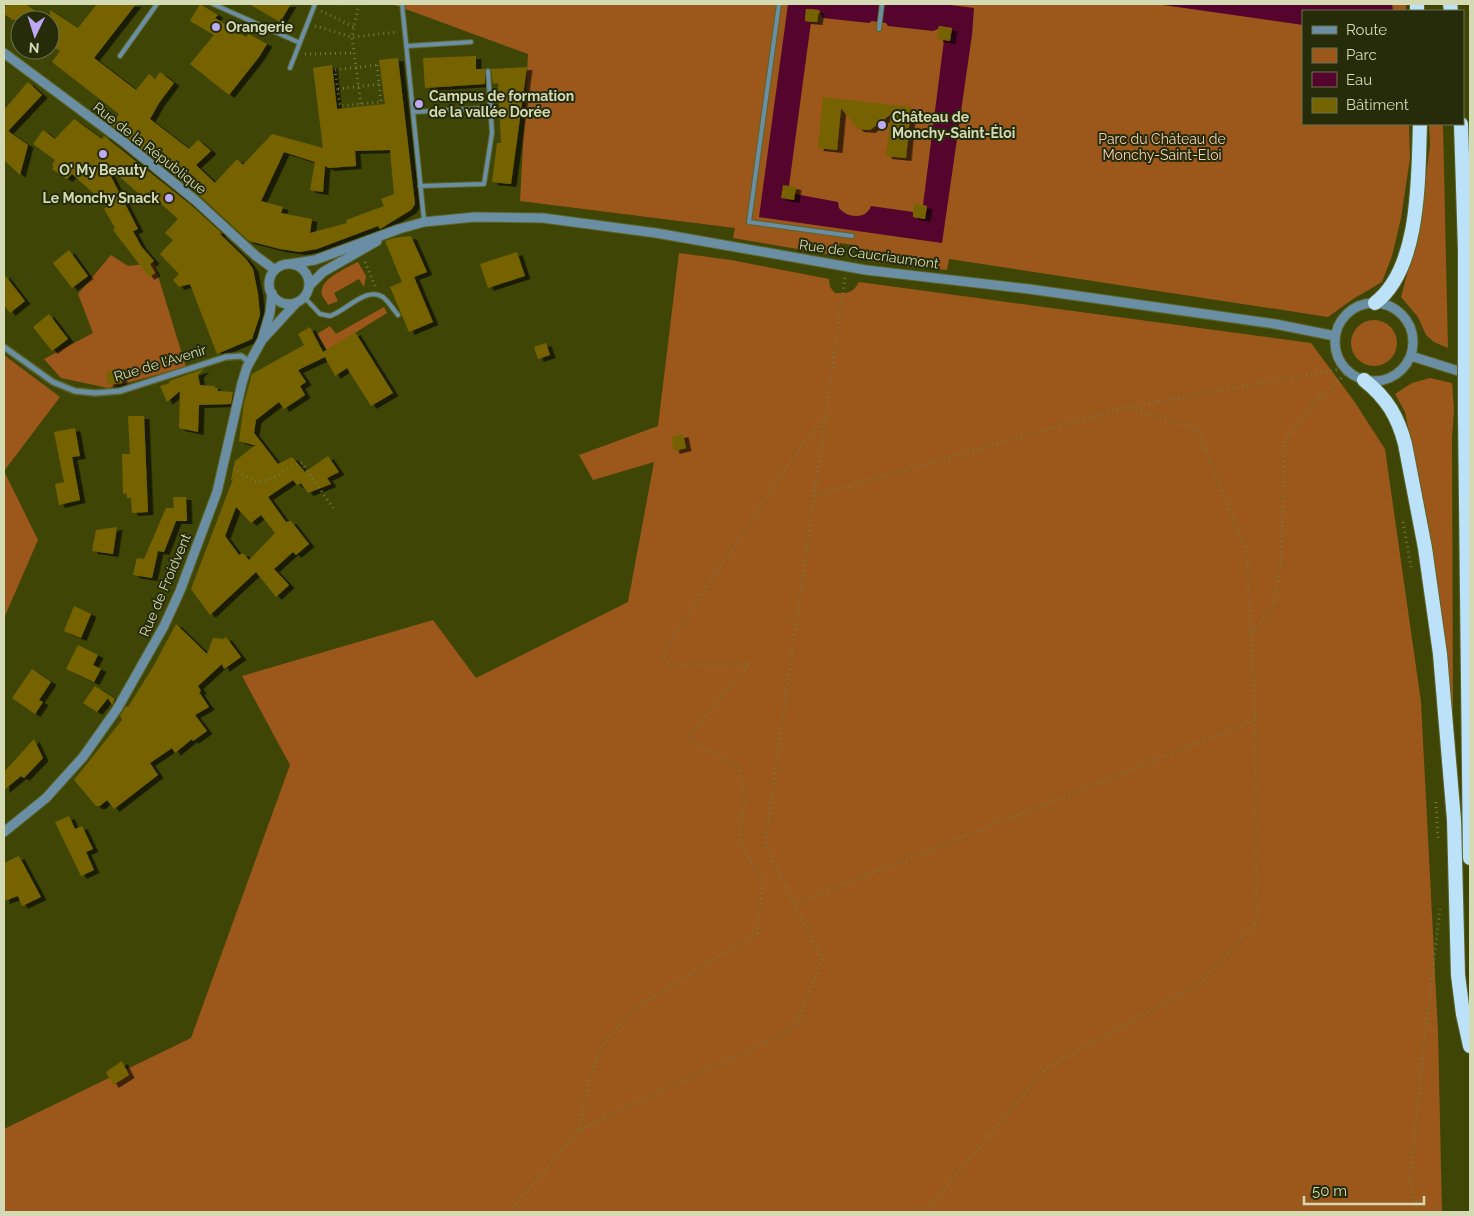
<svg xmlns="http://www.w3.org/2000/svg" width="1474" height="1216" viewBox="0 0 1474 1216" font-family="Raleway,sans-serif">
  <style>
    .green { fill: #9c571b }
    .water { fill: #55042e; fill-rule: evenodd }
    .building { fill: #766402; fill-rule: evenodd; filter: url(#shadow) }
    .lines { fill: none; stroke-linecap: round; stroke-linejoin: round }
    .service-casing { stroke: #5d6428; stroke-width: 6 }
    .minor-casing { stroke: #5d6428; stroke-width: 8 }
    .tertiary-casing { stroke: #5d6428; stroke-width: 11 }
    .trunk-casing { stroke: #5d6428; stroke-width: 16 }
    .path { stroke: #727942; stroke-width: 3; stroke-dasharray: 1 4; stroke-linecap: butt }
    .service { stroke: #6a8ea4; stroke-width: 4 }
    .minor { stroke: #6a8ea4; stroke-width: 5 }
    .tertiary { stroke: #6a8ea4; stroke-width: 9 }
    .trunk { stroke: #bce2fa; stroke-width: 14 }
    .trunk-bridge-casing { stroke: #5d6428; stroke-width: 16; stroke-linecap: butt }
    .trunk-bridge { stroke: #bce2fa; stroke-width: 14 }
    .poi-dot { fill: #bea9f5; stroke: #262b0a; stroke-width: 2 }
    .labels { text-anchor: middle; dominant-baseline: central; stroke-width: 4; stroke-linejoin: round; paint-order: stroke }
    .poi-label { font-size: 14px; font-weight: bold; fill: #d3dab4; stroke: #262b0a; text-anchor: start }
    .park-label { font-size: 14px; fill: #f6ceb2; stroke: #262b0a }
    .street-label { font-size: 14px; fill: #d3dab4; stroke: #262b0a }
  </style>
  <defs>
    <filter id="shadow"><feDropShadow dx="5.5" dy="3" stdDeviation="0" flood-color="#0009"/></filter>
  </defs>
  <rect width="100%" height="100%" fill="#3f4605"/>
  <path class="green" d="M392,4H1406V11H1303V124H1409L1410,158L1401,218L1392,256L1382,282L1353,299L1328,317L949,259L947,270L867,261L865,254L858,251L859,246L840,243L838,248H833L827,254L733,238L735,228L520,201L528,54Z
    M1429,124H1443L1448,348L1434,342L1426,335L1418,317L1401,297L1420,226L1430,144Z
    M679,253L731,260L829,279L830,287L835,293C848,293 852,294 859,282L1311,343L1354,401L1385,449L1421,702L1438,1031L1442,1212H4V1129L191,1038L290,765L242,676L433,620L476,678L628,602L654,462L593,480L579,455L658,426Z
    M111,255L128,266L154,263L186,367L108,388L61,378L44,359L93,333L78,294Z
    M358,262L366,276L364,287L359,279L334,293L338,301L328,305C327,302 323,298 322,295C318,279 347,268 358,262Z
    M384,307L387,313L327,350L317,334L330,326L336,334Z
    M1351 343a23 23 0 1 1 46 0a23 23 0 1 1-46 0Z
    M4,355L60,397L4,471L38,540L4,618Z
    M1430,378L1452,383L1454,409L1452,438L1453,714L1443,628L1421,493L1405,412L1395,394L1412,383Z"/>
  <path class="water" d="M788,4H942L974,8L972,35L942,243L759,217ZM806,9L819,10L823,18L869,23L872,21L886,23L888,26L933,31L938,29L939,26L952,28L950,41L944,40L923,205L927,206L925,219L913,217V212L871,206C866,220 847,218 839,208L838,202L795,194L789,186L811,22L805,21Z
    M1156,4H1392L1393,11H1303V25Z"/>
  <path class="building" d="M7,4H25L50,20H13L4,14V9Z
    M97,4H136L94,58L136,90L149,74L155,79L160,72L174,83L159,103L150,119L189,149L198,140L211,151L196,165L215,183L237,159L243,165L272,134L323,148L313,68L332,65L337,109L385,104L379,60L398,58L415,204L411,210L380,229L378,226L317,249L300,252L280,249L249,241L199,195L112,125L119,114L52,62L60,51L50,45V10L78,28ZM390,150L394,194L381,199L384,206L346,220L347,223L310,233L312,219L281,213L283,207L261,201L284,152L315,162L310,190L323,192L325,166L329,168L356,166L355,151Z
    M200,4L218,15L215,18L246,37L249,34L267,44L259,57L229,95L190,64L214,35L190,21Z
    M249,4H291L280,22Z
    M806,9L819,10L817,22L805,21Z
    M939,26L952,28L950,41L937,39Z
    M476,56V69H485V84L425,88L423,58Z
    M527,67L511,184L492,182L497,143H501L498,83L493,84L491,69Z
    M28,82L42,95L8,131L28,145L20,175L4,160V110Z
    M823,97L911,107L906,158L886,156L891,114L870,130L858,129L841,108L837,150L818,148Z
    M74,119L102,139L104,136L191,205L223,234L219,233L246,259L253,269L258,294L260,315L252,339L217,354L190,284L179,287L173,280L179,274L160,254L173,240L165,233L178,219L148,192L145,199L104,163L138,229L133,231L141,246L154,261L150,264L155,273L149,277L113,230L115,228L104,209L108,206L72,174L67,179L52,169L54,166L52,165L55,160L33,144L43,130L55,139Z
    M783,185L796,187L794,200L781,198Z
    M914,204L927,206L925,219L913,217Z
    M411,236L427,272L414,277L433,322L409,332L390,287L402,282L385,241L394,238Z
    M69,250L88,276L72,288L53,263Z
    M517,252L525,276L488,288L480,264Z
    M4,274L25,301L10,313L4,305Z
    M49,314L68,339L52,351L33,327Z
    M310,327L323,352L355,332L393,393L371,406L347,368L335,376L325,357L298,370L306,382L300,386L305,395L284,409L279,402L256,420L254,433L278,464L292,457L305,472L328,456L339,472L327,478L331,484L308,493L301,483L297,485L293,480L268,497L286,522L291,521L309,544L296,555L293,552L274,569L289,585L276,597L256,572L210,615L191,589L233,479L231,480L235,461L254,446H257L239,441L244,403L252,374L304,345L298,334ZM236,507L251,523L261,515L275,533L249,560L243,553L239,555L225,536Z
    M546,343L550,355L538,359L534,347Z
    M204,369L198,375L200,385L215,386V388H218V391L233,392L231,404L199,405L198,432L179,428L180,391L167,402L160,386L170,383L169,381Z
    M121,370L122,383L108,385L106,372Z
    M128,416H144L148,512L132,513L131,498H127L126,493L123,494L122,454H130Z
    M75,428L80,456L72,457L80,500L59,505L55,484L64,482L54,432Z
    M683,434L686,448L674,451L671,437Z
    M173,497H186L187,521H176L164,552L158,551L152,578L133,575L137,558L144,559L166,508H174Z
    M117,527L113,554L92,551L96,530Z
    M74,606L91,614L81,638L64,631Z
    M176,624L207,654L213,638L223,639L226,637L241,657L224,669L222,664L198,686L201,691L199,692L209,707L195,715L207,731L193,741L192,739L175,753L172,748L150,763L158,775L114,809L107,800L100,806H96L74,780L122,720L120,716L126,706L128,707L153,667Z
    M78,645L98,655L93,665L101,669L94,682L66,669Z
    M32,669L51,682L39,700L43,702L35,714L12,698Z
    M95,686L115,699L112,705L108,698L97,712L83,703Z
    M34,739L43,758L24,778L21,776L4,790V772Z
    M69,816L75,829L82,826L93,849L86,852L94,870L81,876L55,822Z
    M19,856L41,897L22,906L18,896L4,901V863Z
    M122,1061L129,1075L113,1085L106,1072Z"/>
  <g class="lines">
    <defs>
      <path id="service" d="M213,4L300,43
        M402,4L424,220
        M779,4L749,222L852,236
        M879,29L882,4
        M407,46L471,42
        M120,56L157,4
        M290,68L315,4
        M413,112L490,108
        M420,186L484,184L492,133L488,71
        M304,297L320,314L330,316C346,311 366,286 383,297C389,302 393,309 398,315"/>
      <path id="minor" d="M4,347L53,382L75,391L95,393L120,391L226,357L241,356L250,362"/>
      <path id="tertiary" d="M4,53L125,143L195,200L256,256L275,270
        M290,264L315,260L399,229L424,222L475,217L543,218L656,233L866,270L1029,289L1275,324L1335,336
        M269 284a20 20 0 1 1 40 0a20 20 0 1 1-40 0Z
        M309,286L323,272L377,241
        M1335 342a39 39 0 1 1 78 0a39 39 0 1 1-78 0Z
        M262,340L297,302
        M1411,356L1468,374
        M4,832L46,798L83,757L117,709L164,626L180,591L217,492L242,383L247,367L262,340L270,313L272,293"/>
      <path id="trunk" d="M1417,4V11
        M1450,4L1451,11
        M1461,124L1465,250V336
        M1375,303C1421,268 1418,176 1420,124
        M1364,380C1387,398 1398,417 1405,444L1425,548L1440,654L1454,820L1458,975L1463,1014L1470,1046
        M1465,413L1470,858"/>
    </defs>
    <use href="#service" class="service-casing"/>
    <use href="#minor" class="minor-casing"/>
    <use href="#tertiary" class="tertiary-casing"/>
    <use href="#trunk" class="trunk-casing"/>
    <path class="path" d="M337,4H348
      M359,4L352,37L361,104
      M321,11L354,27
      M315,26L352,37L397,32
      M305,54L354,53
      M377,65L381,102L340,106L335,70Z
      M338,89L379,84
      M365,262L375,286
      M1129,407L1345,368
      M234,468C240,472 247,478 255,481C267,486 288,466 302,463L333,508
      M814,496L1126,407L1197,429L1247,553L1255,720
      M1403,522L1411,567
      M1251,634L1274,602L1281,560L1285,440L1316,401L1348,372
      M1436,802L1438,838
      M795,904L1255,720L1257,922L1201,983L1045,1069L925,1212
      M579,1130L589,1083L602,1045L636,1008L757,933L763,881L742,848L740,830L745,796L740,769L688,737L749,664L672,665L663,657L668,645L804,442L824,420
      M509,1212L579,1130L795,1028L822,959L769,853L765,844L845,277
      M1418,1212L1410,1183L1425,1034L1440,909"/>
    <use href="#service" class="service"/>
    <use href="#minor" class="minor"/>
    <use href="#tertiary" class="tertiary"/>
    <use href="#trunk" class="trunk"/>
    <defs>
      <path id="trunk-bridge" d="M1465,336V413"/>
    </defs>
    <use href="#trunk-bridge" class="trunk-bridge-casing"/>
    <use href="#trunk-bridge" class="trunk-bridge"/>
  </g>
  <g class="poi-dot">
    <circle cx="216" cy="27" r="5"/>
    <circle cx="419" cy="104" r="5"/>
    <circle cx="882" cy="125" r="5"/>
    <circle cx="103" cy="154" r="5"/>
    <circle cx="169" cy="198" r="5"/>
  </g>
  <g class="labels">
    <g class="poi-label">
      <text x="226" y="27">Orangerie</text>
      <text x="429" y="96">Campus de formation<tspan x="429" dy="16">de la vallée Dorée</tspan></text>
      <text x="892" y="117">Château de<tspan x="892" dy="16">Monchy-Saint-Éloi</tspan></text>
      <text x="103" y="170" text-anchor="middle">O' My Beauty</text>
      <text x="159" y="198" text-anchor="end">Le Monchy Snack</text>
    </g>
    <g class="park-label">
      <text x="1162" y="139">Parc du Château de<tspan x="1162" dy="16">Monchy-Saint-Eloi</tspan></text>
    </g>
    <g class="street-label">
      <text transform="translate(150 148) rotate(38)">Rue de la République</text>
      <text transform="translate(869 254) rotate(8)">Rue de Caucriaumont</text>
      <text transform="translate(160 363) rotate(-17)">Rue de l'Avenir</text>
      <text transform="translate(165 585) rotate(-67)">Rue de Froidvent</text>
    </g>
  </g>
  <rect width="1474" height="1216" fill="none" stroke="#d3dab4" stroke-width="10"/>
  <rect x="1302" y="10" width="162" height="115" fill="#262b0a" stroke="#6b714e"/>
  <rect x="1312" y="26" width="25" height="8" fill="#6a8ea4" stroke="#6b714e"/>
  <text x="1346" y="35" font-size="15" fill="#d3dab4">Route</text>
  <rect x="1312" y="48" width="25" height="15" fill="#9c571b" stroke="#6b714e"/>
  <text x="1346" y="60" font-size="15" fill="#d3dab4">Parc</text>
  <rect x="1312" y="72" width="25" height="15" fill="#55042e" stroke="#6b714e"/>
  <text x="1346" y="85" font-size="15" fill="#d3dab4">Eau</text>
  <rect x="1312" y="98" width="25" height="15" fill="#766402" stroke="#6b714e"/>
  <text x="1346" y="110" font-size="15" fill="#d3dab4">Bâtiment</text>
  <g transform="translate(35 35) rotate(184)"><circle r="24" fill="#262b0a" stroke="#6b714e"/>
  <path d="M0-4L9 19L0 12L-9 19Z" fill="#bea9f5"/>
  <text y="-8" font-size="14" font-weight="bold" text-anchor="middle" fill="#d3dab4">N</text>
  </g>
  <path d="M1304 1196v8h120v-8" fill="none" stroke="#d3dab4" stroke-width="2.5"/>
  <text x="1312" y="1196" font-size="15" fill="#d3dab4" stroke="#262b0a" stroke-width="4" paint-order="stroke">50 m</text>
</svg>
